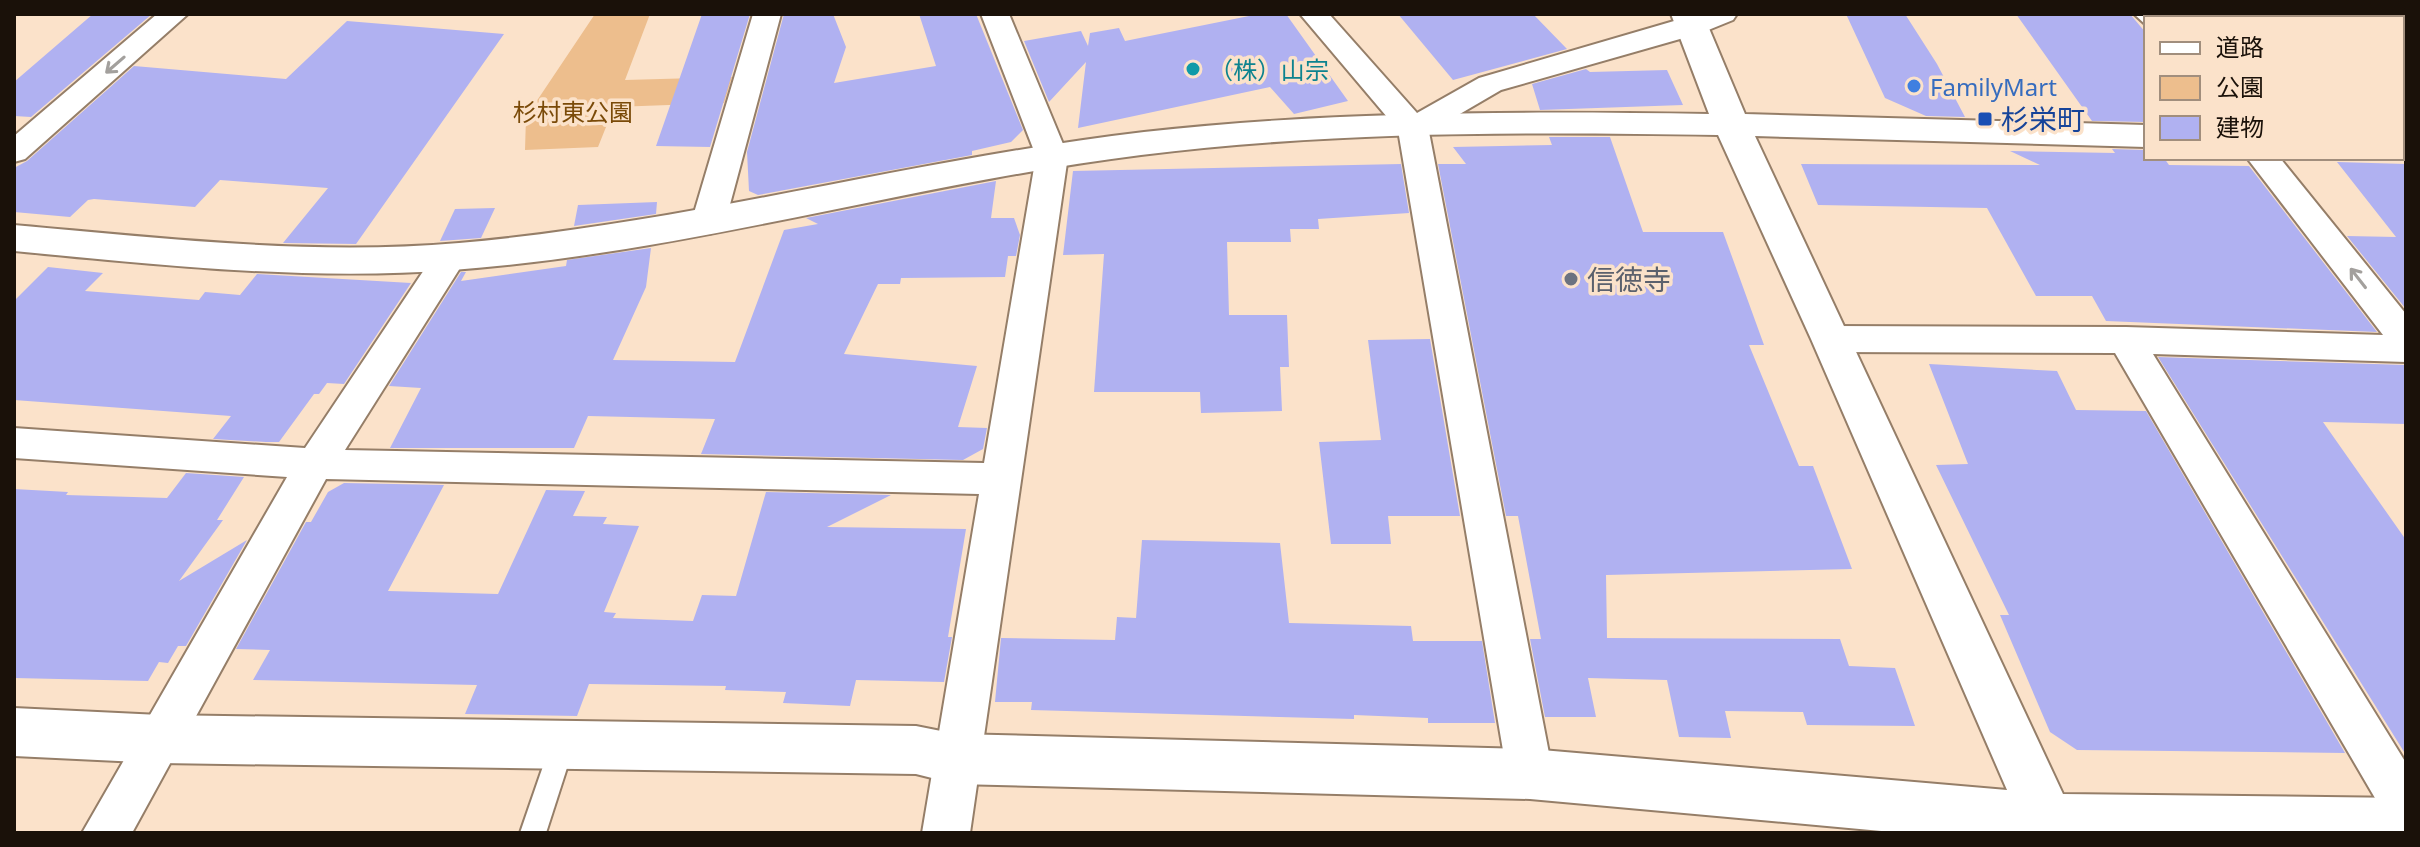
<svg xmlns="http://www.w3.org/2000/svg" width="2420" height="847" viewBox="0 0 2420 847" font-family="'Noto Sans','Noto Sans JP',sans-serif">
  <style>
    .green { fill: #edbe8d }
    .building { fill: #b0b1f1 }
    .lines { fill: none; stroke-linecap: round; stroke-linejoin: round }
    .lane-casing { stroke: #957e68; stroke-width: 4 }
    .street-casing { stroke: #957e68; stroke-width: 4 }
    .secondary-casing { stroke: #957e68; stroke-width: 4 }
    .lane { fill: #fff; fill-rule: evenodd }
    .street { fill: #fff; fill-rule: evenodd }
    .secondary { fill: #fff; fill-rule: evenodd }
    .oneway { stroke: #a3a09d }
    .culture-dot { fill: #0f9aa8; stroke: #fbe2ca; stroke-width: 3 }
    .shop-dot { fill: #3f7fe0; stroke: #fbe2ca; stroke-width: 3 }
    .transit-dot { fill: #1a4fb4; stroke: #fbe2ca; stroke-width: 3 }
    .worship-dot { fill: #6b7280; stroke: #fbe2ca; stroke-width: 3 }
    .labels { text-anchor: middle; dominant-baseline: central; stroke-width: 7; stroke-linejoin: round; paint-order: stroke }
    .far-culture-label { font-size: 24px; fill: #0d838f; stroke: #fbe2ca; text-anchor: start }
    .far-shop-label { font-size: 24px; fill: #366cbe; stroke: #fbe2ca; text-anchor: start }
    .far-park-label { font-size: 24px; fill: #7a4a08; stroke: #fbe2ca }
    .transit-label { font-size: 28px; fill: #164399; stroke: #fbe2ca; text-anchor: start }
    .worship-label { font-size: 28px; fill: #5b616d; stroke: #fbe2ca; text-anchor: start }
  </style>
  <rect width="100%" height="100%" fill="#fbe2ca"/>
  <path class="green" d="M595,14H650L625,80L732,77L724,103L614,107L598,147L525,150L526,117Z"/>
  <path class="building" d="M93,14H152L31,117L14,116V82Z
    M702,14H750L710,147L656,146Z
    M784,14H833L846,47L834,83L936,66L919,14H976L1023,130L1011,142L972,151V155L758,195L749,191L747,152Z
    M1259,14H1286L1348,101L1294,114L1270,87L1078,128L1086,62L1049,102L1024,41L1081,31L1088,46L1090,33L1119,28L1125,41Z
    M1398,14H1533L1567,49L1453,80Z
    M1846,14H1905L1937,64L1965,117L1926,116L1885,98Z
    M2016,14H2130L2146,33V122L2092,121Z
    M347,21L504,34L356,244L283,243L328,188L220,180L195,207L94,199L88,200L70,217L14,212V168L27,161L134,66L286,79Z
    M1586,69L1590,72L1667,70L1683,105L1540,110L1532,84Z
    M1549,137H1610L1643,232H1723L1764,345H1749L1799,466H1813L1852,569L1606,575L1607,638L1840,639L1849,666L1895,668L1915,726L1807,725L1803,712L1725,711L1731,738L1679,737L1667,680L1588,678L1596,717H1545L1530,639H1541L1518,516H1506L1438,164H1466L1453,147L1552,145Z
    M2112,149L2146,150V158H2164L2169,165L2249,166L2377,332L2106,321L2092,296H2036L1987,208L1818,205L1801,164L2040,165L2010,151L2115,153Z
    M2337,162L2406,164V309L2347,236L2396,237Z
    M1401,164L1409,213L1318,219L1319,229H1290L1291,242H1227L1229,315H1287L1289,367H1280L1282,411L1201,413L1200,392H1094L1104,254L1063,255L1073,171Z
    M996,181L991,218H1014L1020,235L1016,256H1008L1005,277L901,278L900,284H878L844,354L977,366L958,427L987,428L983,449L963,460L701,454L715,419L588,416L574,448H390L421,388L389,386L461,272H466L461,281L566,266L567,260L651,248L646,287L613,360L735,362L784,230L818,224L806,218Z
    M657,202L656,214L574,226L578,205Z
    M495,208L481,238L440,241L455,209Z
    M48,267L103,273L85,291L199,300L205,292L240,295L257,274L411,283L344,384L327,383L319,394H314L279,442H266L213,439L231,416L14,400V301Z
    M1430,339L1460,516H1388L1391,544H1331L1319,442L1381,440L1368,340Z
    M2158,357L2406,365V424L2323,422L2406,540V755Z
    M1929,364L2057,371L2076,410L2146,411L2345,753L2077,750L2050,732L2000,615H2009L1936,465L1968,464Z
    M186,473L244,477L217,520H223L179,581L247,540L186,646H178L168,663L159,662L148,681L14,678V489L68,492L66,495L167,498Z
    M344,483L444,485L388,591L498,594L546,490L585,491L573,516L607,517L603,524L639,526L604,612L616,613L613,618L693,621L702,595L736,596L766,492L891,495L827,527L966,529L948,637H952L944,682L856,680L850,706L783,703L786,692L725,690L726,686L589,684L577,716L465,714L477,685L253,680L270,650L236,649L306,522H311L328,492Z
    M1142,540L1280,543L1289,623L1411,626L1413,641H1482L1495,723H1428V718L1354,715V719L1031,710L1032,702H995L1001,638L1115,640L1117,617L1136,618Z"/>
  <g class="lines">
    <defs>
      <path id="lane" d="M562,735L571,738L574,746L546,833H520L550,746L553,738Z"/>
      <path id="street" d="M157,14H188L25,159L14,162V136Z
        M753,14H781L725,223L720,231L708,234L696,231L691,223Z
        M981,14H1009L1068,156L970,833H922L979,494L326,479L132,833H82L287,477L14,458V428L305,448L438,249L450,246L462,249L467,257L345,450L984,463L1036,156Z
        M1300,14H1329L1417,113L1479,78L1698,14H1737L1733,20L1701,33L1501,90L1429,132L1553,774L1546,789L1530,796L1514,789L1507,774L1398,130Z
        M2134,14H2163L2166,18H2146V25Z
        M2247,158H2280L2406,314V362L2153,354L2406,763V828L2389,822L2115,353L1832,352L1819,348L1814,339L1819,330L1832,326L2126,327L2383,335Z"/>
      <path id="secondary" d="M1671,14H1703L1745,114L2146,125V147L1755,136L2063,794L2406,798V833H1903L1530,799L956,784L916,774L160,763L14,756V708L160,715L916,726L956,734L1530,749L2007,790L1811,339L1718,135C1527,132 1332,131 1141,155C910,184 685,253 453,270C306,281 160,265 14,251V225C161,238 311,256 459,243C690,223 914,159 1144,132C1331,111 1521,111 1709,114Z
        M2402,132H2406V154H2402Z"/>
    </defs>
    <use href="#lane" class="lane-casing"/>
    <use href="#street" class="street-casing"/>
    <use href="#secondary" class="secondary-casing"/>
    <use href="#lane" class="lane"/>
    <use href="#street" class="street"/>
    <use href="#secondary" class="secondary"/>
  </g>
  <defs><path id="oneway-shaft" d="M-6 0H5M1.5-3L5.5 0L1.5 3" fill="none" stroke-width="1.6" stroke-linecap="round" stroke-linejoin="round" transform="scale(2)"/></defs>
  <g class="oneway">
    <use href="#oneway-shaft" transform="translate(115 65) rotate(139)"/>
    <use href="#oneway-shaft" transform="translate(2358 278) rotate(-128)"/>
  </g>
  <circle class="culture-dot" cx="1193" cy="69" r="8"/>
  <circle class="shop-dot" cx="1914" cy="86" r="8"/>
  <rect class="transit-dot" x="1977" y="111" width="16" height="16" rx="4"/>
  <circle class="worship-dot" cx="1571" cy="279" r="8"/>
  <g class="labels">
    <g class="far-culture-label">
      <text x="1209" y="69">（株）山宗</text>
    </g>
    <g class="far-shop-label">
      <text x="1930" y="86">FamilyMart</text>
    </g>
    <g class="far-park-label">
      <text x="573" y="111">杉村東公園</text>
    </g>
    <g class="transit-label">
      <text x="2001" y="119">杉栄町</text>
    </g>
    <g class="worship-label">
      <text x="1587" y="279">信徳寺</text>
    </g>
  </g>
  <rect width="2420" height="847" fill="none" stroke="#1a1109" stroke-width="32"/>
  <rect x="2144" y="16" width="260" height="144" fill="#fbe2ca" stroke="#a18e7d" stroke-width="2"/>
  <rect x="2160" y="42" width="40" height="12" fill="#ffffff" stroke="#a18e7d" stroke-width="2"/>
  <text x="2216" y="56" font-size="24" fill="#1a1109">道路</text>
  <rect x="2160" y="76" width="40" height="24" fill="#edbe8d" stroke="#a18e7d" stroke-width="2"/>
  <text x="2216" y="96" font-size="24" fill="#1a1109">公園</text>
  <rect x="2160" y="116" width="40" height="24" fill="#b0b1f1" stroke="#a18e7d" stroke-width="2"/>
  <text x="2216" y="136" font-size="24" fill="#1a1109">建物</text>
</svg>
